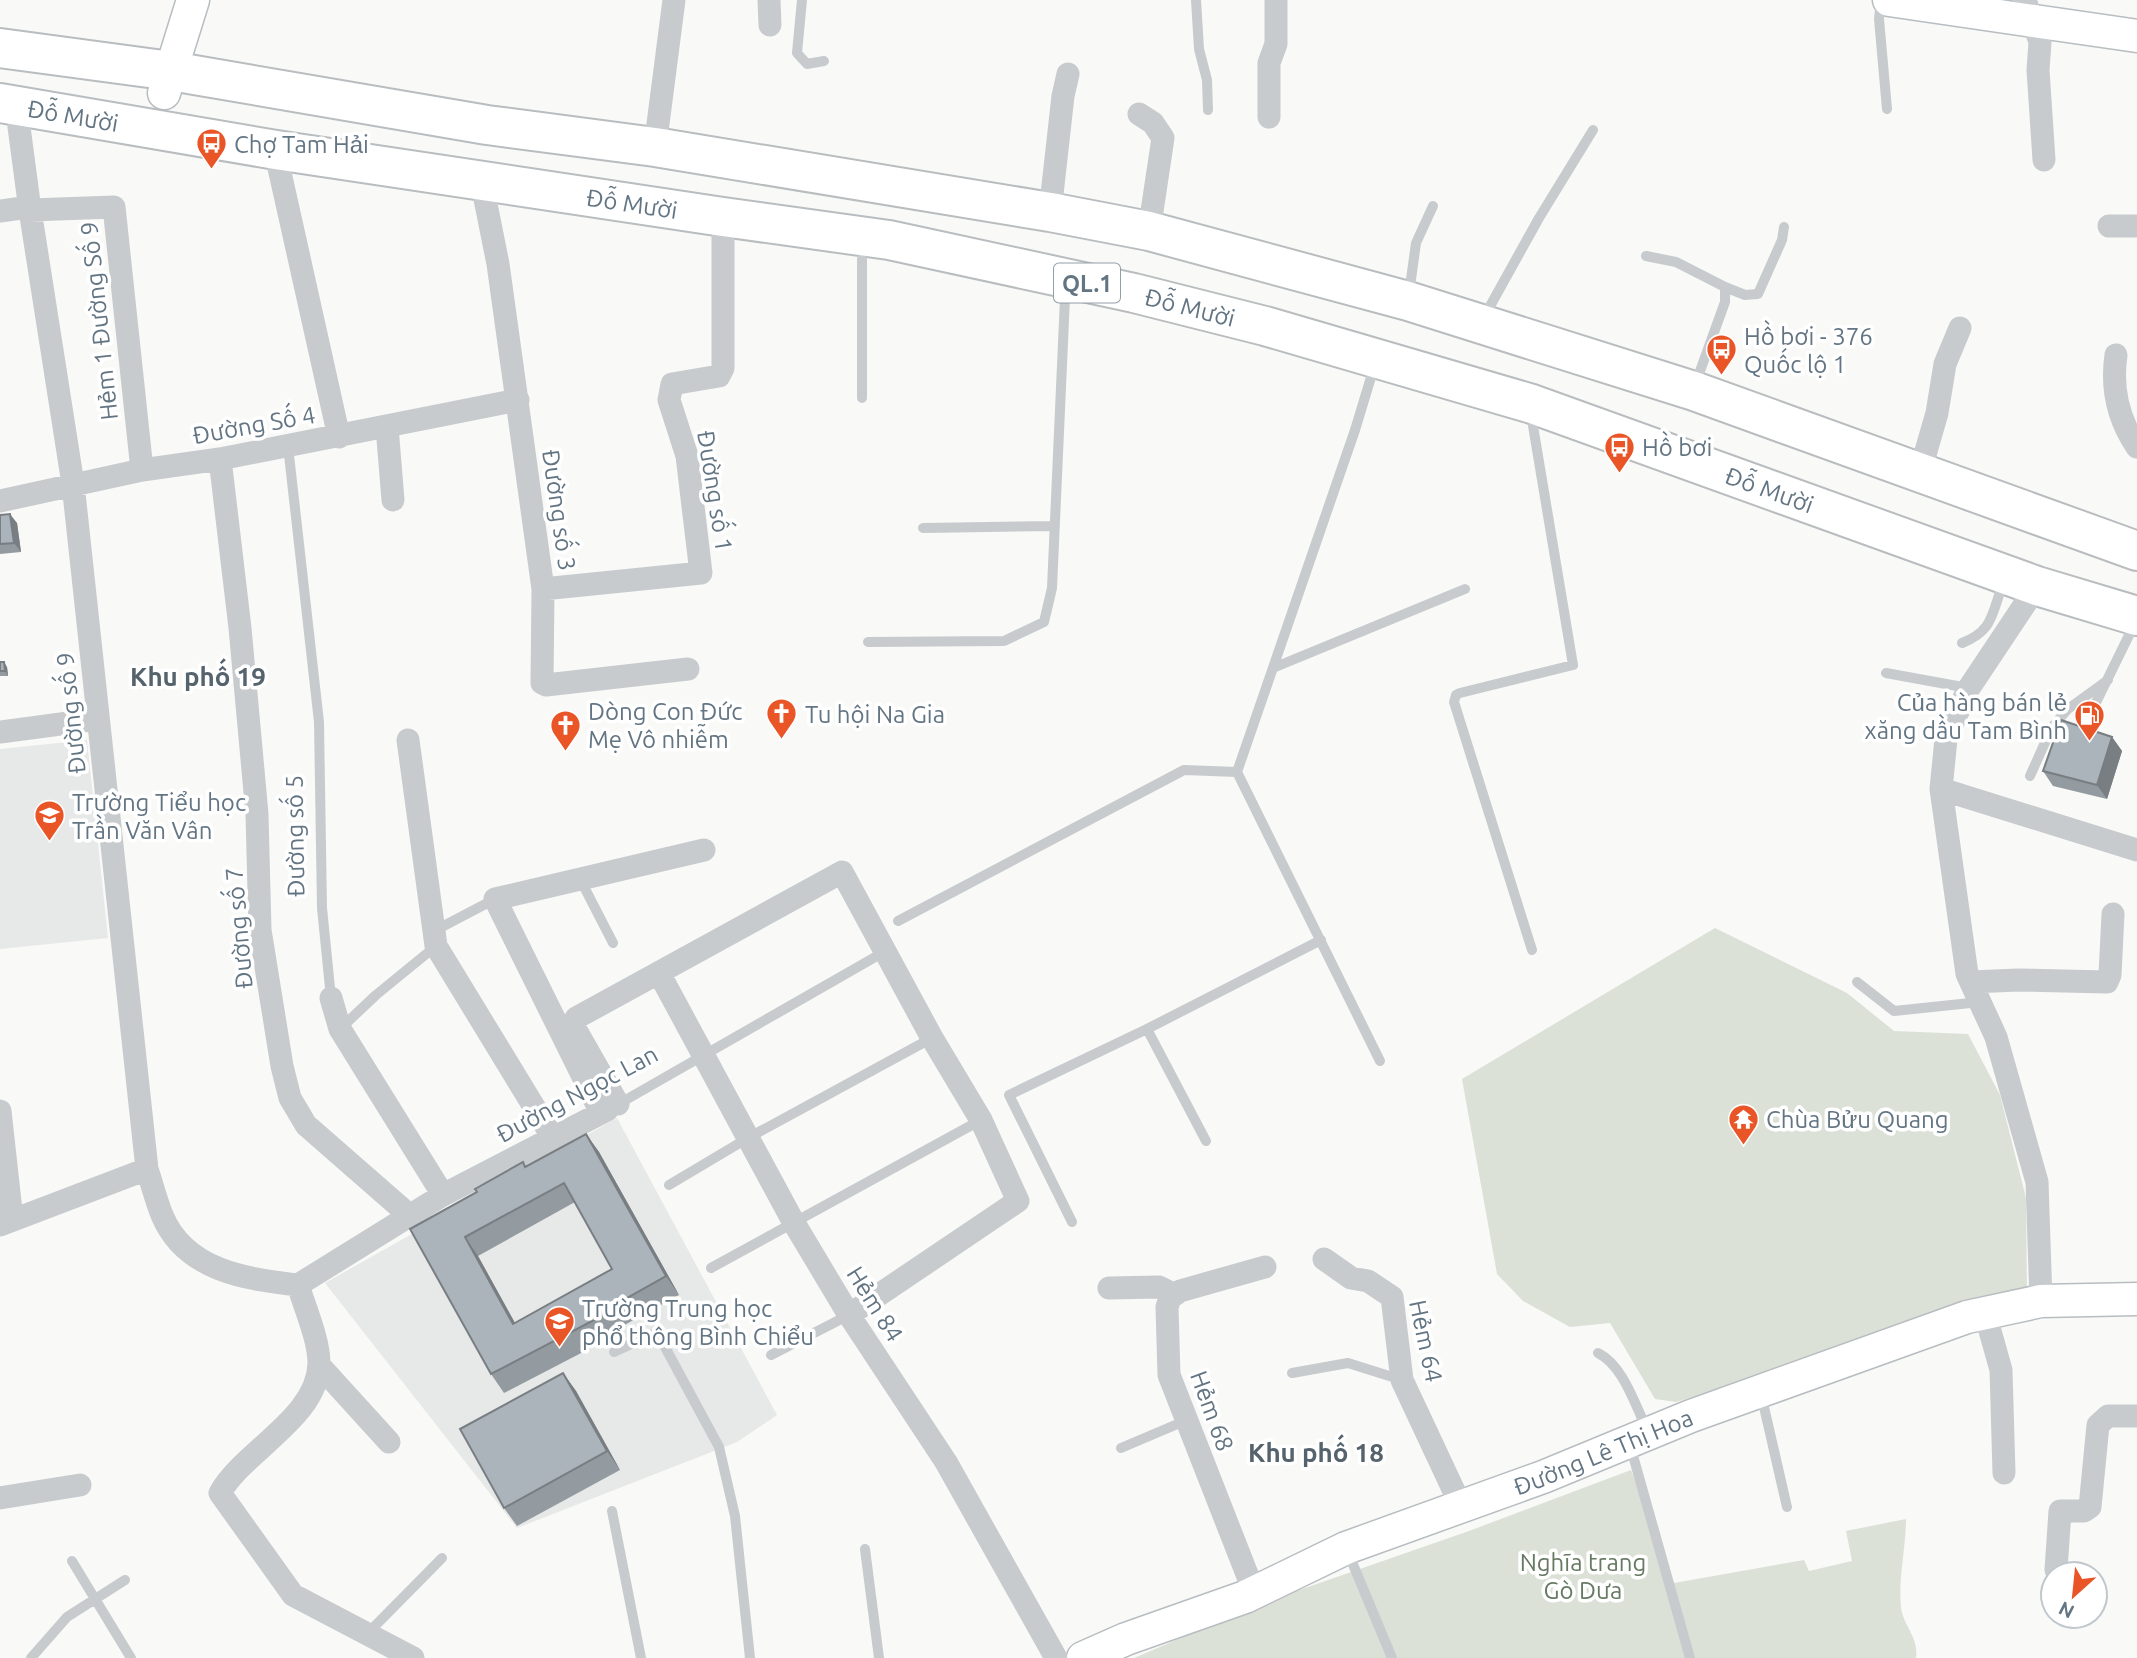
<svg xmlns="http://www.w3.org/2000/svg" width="2137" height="1658" viewBox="0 0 2137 1658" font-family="Ubuntu,sans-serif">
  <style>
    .built { fill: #e7e8e8 }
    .green { fill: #dbe1d7 }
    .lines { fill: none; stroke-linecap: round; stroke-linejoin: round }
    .secondary-casing { stroke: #b7bdc1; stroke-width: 35 }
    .highway-casing { stroke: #b9bdc0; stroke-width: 42 }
    .lane { stroke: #c7cbce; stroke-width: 10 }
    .street { stroke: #c7cbce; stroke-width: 23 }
    .secondary { stroke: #fff; stroke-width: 32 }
    .highway { stroke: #fff; stroke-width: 38 }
    .wall { fill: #939ba0; fill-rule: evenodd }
    .shaded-wall { fill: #787e82 }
    .building { fill: #abb4ba; stroke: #787e82; stroke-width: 2; fill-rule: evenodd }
    .labels { text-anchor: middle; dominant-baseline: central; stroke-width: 7; stroke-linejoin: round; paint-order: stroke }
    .shield { fill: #fff; stroke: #929ea8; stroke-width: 2 }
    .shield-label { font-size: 23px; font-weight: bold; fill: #637583 }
    .street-label { font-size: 24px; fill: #637583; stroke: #fff }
    .poi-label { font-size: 24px; fill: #637583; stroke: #fff; text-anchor: start }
    .park-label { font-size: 24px; fill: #667a62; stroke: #fff }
    .neighbourhood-label { font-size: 26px; font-weight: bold; fill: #55636d; stroke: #fff }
  </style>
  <rect width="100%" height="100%" fill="#f9f9f7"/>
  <path class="built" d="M87,740L108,938L0,949V749Z
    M617,1118L777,1415L737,1442L517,1528L325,1283Z"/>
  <path class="green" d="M1715,928L1847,993L1894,1031L1968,1034L2000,1095L2026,1198L2027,1293L1676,1402L1655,1399L1610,1323L1570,1327L1523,1301L1497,1274L1462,1079Z
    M1631,1470L1674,1583L1804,1560L1809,1571L1852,1561L1846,1531L1906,1519C1906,1548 1898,1578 1901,1607C1903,1626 1919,1637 1916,1658H1134L1265,1602L1469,1531Z"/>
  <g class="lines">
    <defs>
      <g id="secondary">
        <path d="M1889,0L2137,36"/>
        <path d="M164,93L193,0"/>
        <path id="s1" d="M1083,1658L1126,1639L1245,1597L1346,1548L1543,1477L1691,1416L1967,1317L2041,1301L2137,1299"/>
      </g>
      <g id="highway">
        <path d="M0,48L171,71L487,125L655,147L1050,212L1149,231L1408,301L1694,391L2137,551"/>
        <path id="s2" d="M0,103L276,150L723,217L889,240L1134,293L1265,326L1532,404L2037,586L2137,616"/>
      </g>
    </defs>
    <use href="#secondary" class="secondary-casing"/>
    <use href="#highway" class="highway-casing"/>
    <path class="lane" d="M802,0L797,53L807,64L824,61
      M1196,0L1199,49L1207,80L1208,110
      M1881,0L1879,19L1887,109
      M1646,256L1676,262L1725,287V302L1695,385
      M862,259V398
      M1725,287L1745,295L1758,294L1782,240L1784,227
      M1409,294L1416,243L1433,206
      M1484,317L1539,218L1593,130
      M1375,364L1355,430L1237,772L1380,1061
      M288,446L319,722L322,908L331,998
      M923,528L1055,526
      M868,642L1004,641L1044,622L1052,588L1065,298
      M1962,643C1990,632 1991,619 2000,592
      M1273,668L1465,589
      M1886,673L1968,688
      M2083,729L2136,621
      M2030,776L2052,727L2068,709L2108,680
      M580,879L613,943
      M898,921L1184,770L1237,772
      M434,931L495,899
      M1532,950L1454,702L1456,695L1460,693L1573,665L1533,426
      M1857,982L1894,1011L1980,1002
      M340,1029L376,995L436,946
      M1147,1029L1206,1141
      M615,1106L884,952
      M669,1185L748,1138L932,1038
      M1072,1222L1009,1095L1147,1029L1321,940
      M711,1268L981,1120
      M614,1352L653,1334L659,1336L719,1447L735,1516L750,1658
      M1598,1353C1624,1366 1635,1406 1648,1431
      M771,1355L849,1315
      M1292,1373L1348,1363L1402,1380
      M1761,1394L1787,1507
      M1630,1445L1690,1658
      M1121,1448L1187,1420
      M612,1511L641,1658
      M865,1549L879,1658
      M1347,1550L1392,1658
      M72,1561L131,1658
      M368,1633L442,1558
      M31,1658L67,1617L125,1580"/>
    <path class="street" d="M769,0L770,25
      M2025,0L2040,42L2038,70L2044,160
      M1139,114L1153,123L1163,138L1149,231
      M1269,117V63L1276,44V0
      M19,127L30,210L73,484L147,1169C152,1184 156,1200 162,1215C185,1271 246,1279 298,1285
      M655,147L674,0
      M279,168L339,437
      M485,199L498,264L543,589L542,683L546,685L688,669
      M30,210L114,207L142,470
      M0,211L29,207
      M1050,212L1063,96L1068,74
      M2109,226H2137
      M2116,355C2111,389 2118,419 2137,447
      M387,427L393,500
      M220,459L240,628L257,814L260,930L282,1066L290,1098L306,1125L409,1215
      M1920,472L1937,413L1945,364L1960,328
      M0,501L142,470L220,459L518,400
      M2037,586L1967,691L1946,739L1941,789L1967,974L1996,1037L2037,1182L2041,1301
      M543,589L701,573L687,456L669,400L672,384L719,376L723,368V217
      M0,732L98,719
      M408,740L436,946L553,1138
      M1941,789L2137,850
      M659,973L794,1223L849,1315L946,1462L1056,1658
      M1971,982L2018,980L2107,982L2110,975L2113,914
      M331,998L340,1029L443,1195
      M618,1104L573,1025L576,1018L842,872L932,1038L981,1120L1018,1201L849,1315
      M0,1111L12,1220
      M601,1113L495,899L704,850
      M0,1225L147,1169
      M1324,1259L1351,1278L1368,1281L1392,1297L1402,1380L1461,1506
      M298,1285C305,1308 319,1340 319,1363C318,1418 244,1450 220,1493L293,1595L413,1658
      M298,1285L443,1195L607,1110
      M1109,1288L1159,1287L1173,1294
      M1985,1313L2001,1370L2004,1473
      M319,1365L389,1442
      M0,1498L80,1485
      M2056,1570L2060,1511H2084L2090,1507L2098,1425L2108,1416H2137
      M1254,1592L1169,1375L1167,1307L1170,1298L1180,1291L1265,1267"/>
    <use href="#secondary" class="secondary"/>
    <use href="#highway" class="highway"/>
  </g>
  <path class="wall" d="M0,515L17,523L21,552L0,554Z
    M0,662L7,667L8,676H0Z
    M2112,737L2122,751L2107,799L2053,786L2043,771Z
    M586,1134L599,1152L679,1295L608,1334L610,1338L504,1393L491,1374L410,1229ZM575,1202L612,1269L515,1323L478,1256Z
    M563,1373L576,1391L620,1470L517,1526L504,1508Z"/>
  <path class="shaded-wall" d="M10,514L17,523L21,552L14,543Z
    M4,662L7,667L8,676L5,671Z
    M2112,737L2122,751L2107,799L2097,785Z
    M586,1134L599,1152L679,1295L666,1276Z
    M465,1237L478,1256L526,1343L513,1324Z
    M563,1373L576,1391L620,1470L607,1451Z"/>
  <path class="building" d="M10,514L14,543L0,544V515Z
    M0,662H4L5,671H0Z
    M2061,720L2112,737L2097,785L2043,771Z
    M586,1134L666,1276L595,1316L596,1319L491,1374L410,1229L477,1192L475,1189L523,1162L525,1167ZM564,1183L612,1269L513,1324L465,1237Z
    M563,1373L607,1451L504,1508L460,1429Z"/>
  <defs>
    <symbol id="bus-pin" viewBox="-11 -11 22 30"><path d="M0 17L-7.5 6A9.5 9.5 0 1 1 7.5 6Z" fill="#e95527" stroke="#fff"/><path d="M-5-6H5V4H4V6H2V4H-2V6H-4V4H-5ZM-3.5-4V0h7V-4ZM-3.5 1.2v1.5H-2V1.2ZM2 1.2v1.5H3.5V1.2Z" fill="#fff"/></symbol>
    <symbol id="church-pin" viewBox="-11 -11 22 30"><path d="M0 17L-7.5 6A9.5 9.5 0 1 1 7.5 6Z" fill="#e95527" stroke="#fff"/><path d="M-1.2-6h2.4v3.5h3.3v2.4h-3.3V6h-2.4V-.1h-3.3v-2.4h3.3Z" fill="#fff"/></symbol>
    <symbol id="fuel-pin" viewBox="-11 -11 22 30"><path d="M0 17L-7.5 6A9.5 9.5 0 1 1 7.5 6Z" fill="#e95527" stroke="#fff"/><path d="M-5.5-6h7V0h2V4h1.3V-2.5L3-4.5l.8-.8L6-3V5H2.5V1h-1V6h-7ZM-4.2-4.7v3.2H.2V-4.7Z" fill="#fff"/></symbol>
    <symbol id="school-pin" viewBox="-11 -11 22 30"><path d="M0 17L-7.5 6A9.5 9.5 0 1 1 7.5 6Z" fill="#e95527" stroke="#fff"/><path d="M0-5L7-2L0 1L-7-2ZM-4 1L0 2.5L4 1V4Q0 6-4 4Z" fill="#fff"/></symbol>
    <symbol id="temple-pin" viewBox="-11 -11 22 30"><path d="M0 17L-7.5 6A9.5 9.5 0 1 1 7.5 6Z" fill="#e95527" stroke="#fff"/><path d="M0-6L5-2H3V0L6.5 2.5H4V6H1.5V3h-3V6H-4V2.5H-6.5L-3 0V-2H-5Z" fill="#fff"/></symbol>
  </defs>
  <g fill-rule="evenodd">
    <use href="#bus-pin" x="194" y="126" width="35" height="47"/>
    <use href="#bus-pin" x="1704" y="332" width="35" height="47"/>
    <use href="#bus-pin" x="1602" y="430" width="35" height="47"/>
    <use href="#church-pin" x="764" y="696" width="35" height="47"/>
    <use href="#fuel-pin" x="2072" y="698" width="35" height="47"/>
    <use href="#church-pin" x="548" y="708" width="35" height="47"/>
    <use href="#school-pin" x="32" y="798" width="35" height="47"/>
    <use href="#temple-pin" x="1726" y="1102" width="35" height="47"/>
    <use href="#school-pin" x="542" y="1304" width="35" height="47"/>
  </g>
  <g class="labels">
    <rect class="shield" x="1054" y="263.5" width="66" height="39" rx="5"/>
    <g class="shield-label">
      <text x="1087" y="283">QL.1</text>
    </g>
    <g class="street-label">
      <text stroke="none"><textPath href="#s2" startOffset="74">Đỗ Mười</textPath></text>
      <text stroke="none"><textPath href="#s2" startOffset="640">Đỗ Mười</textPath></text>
      <text stroke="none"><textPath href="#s2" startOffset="1208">Đỗ Mười</textPath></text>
      <text transform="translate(99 321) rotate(-96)">Hẻm 1 Đường Số 9</text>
      <text transform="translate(254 425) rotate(-10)">Đường Số 4</text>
      <text stroke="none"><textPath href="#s2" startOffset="1816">Đỗ Mười</textPath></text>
      <text transform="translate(715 491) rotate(81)">Đường số 1</text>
      <text transform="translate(559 510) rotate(82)">Đường số 3</text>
      <text transform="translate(71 713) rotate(-96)">Đường số 9</text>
      <text transform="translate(295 836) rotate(-91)">Đường số 5</text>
      <text transform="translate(239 928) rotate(-95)">Đường số 7</text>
      <text transform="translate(577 1094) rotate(-28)">Đường Ngọc Lan</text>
      <text transform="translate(875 1304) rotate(58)">Hẻm 84</text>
      <text transform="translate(1426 1341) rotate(78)">Hẻm 64</text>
      <text transform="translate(1212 1411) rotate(70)">Hẻm 68</text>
      <text stroke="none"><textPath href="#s1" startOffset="560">Đường Lê Thị Hoa</textPath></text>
    </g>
    <g class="poi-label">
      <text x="234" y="144">Chợ Tam Hải</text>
      <text x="1744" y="336">Hồ bơi - 376<tspan x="1744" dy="28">Quốc lộ 1</tspan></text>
      <text x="1642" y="447">Hồ bơi</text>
      <text x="2067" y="702" text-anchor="end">Của hàng bán lẻ<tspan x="2067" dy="28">xăng dầu Tam Bình</tspan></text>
      <text x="588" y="711">Dòng Con Đức<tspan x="588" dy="28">Mẹ Vô nhiễm</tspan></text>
      <text x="805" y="714">Tu hội Na Gia</text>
      <text x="72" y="802">Trường Tiểu học<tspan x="72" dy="28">Trần Văn Vân</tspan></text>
      <text x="1766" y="1119">Chùa Bửu Quang</text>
      <text x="582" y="1308">Trường Trung học<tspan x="582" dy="28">phổ thông Bình Chiểu</tspan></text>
    </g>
    <g class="park-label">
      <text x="1583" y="1562">Nghĩa trang<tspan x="1583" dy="28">Gò Dưa</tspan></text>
    </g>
    <g class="neighbourhood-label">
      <text x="198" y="676">Khu phố 19</text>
      <text x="1316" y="1452">Khu phố 18</text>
    </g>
  </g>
  <g transform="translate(2074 1595) rotate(207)"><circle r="33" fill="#ffffff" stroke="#c1c8cd" stroke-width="2"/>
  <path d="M0-5L12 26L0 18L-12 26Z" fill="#e95527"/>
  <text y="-10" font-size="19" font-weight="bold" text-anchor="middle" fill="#637583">N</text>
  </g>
</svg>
